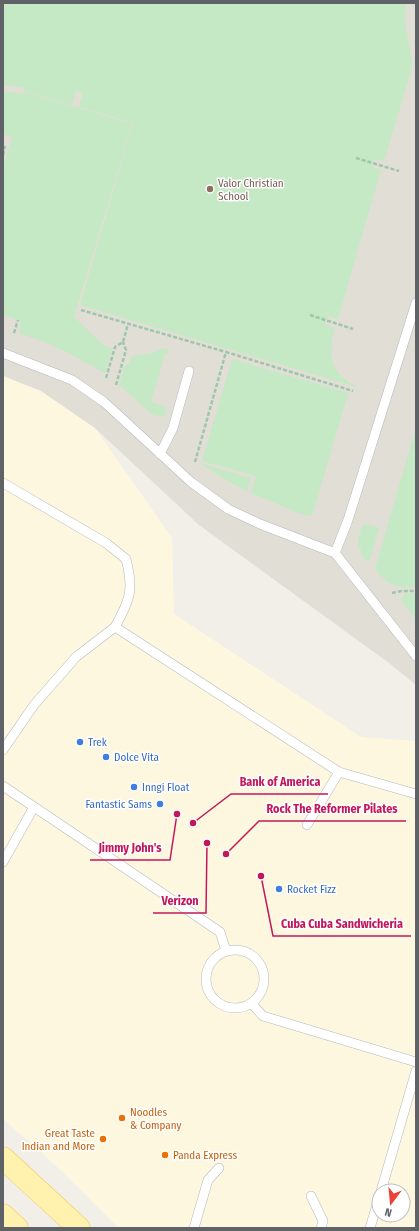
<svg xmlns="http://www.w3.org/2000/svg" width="419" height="1231" viewBox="0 0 419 1231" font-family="'Fira Sans Condensed',sans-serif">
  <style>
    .commercial { fill: #fef7e0; fill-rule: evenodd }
    .education { fill: #e1ded6 }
    .green { fill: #c5e8c5 }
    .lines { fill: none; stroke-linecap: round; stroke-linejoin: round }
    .service-casing { stroke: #b5b8bc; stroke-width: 10 }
    .primary-casing { stroke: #f2c960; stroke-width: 23 }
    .path { stroke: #9cc7a9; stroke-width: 2.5; stroke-dasharray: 4 2; stroke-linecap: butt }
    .service { stroke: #fff; stroke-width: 9 }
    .primary { stroke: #fff2af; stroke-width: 22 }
    .education-dot { fill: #8d6e63; stroke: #fff; stroke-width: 1.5 }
    .shop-dot { fill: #3f7fe0; stroke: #fff; stroke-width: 1.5 }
    .food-dot { fill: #e8710a; stroke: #fff; stroke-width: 1.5 }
    .labels { text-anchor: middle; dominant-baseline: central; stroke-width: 3; stroke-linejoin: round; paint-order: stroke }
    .education-label { font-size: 11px; fill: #785e54; stroke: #fff; text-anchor: start }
    .shop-label { font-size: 11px; fill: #366cbe; stroke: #fff; text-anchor: start }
    .food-label { font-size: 11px; fill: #c56008; stroke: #fff; text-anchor: start }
    .leader { fill: none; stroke: #c2185b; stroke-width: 1.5 }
    .callout-dot { fill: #c2185b; stroke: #fff; stroke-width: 1.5 }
    .callout-label { font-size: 12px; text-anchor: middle; font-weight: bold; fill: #c2185b; stroke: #fff; stroke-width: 3; stroke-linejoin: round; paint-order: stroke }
  </style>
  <rect width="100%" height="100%" fill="#f1efe8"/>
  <path class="commercial" d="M3,376L41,391L95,428L172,538L174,614L361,737L416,741V1228H119L52,1162L3,1119ZM379,1191H403V1215H379Z"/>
  <path class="education" d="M3,3H416V685L389,663L199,525L95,428L41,391L3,376Z"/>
  <path class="green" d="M3,3H406C402,27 411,44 412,67L384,161L374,159L372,167L381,170L338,319L328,316L325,325L335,328C326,358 332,376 360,388L80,305L133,123L79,107L83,94L76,91L72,105L24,91V88L3,85Z
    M3,91L24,94L25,92L132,124L74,317L103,345L112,348L105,374C77,356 50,343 19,333L21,321L3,315V167L12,137L3,134Z
    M163,348L169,350L168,354H165L151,402L164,406L166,409L164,417L153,415L119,385L125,365H128L132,356L152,353Z
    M232,359L348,393L313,513L310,516L298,513L251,493L256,476L202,461Z
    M416,428V587C393,588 390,586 375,569Z
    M200,463L251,478L247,491L224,479Z
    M365,524L379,528L370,560L367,561L361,555V549L357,545L362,526Z
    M416,593V620L401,600L404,594Z"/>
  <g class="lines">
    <defs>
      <path id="service" d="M3,353L72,380L104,402L191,482L228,509L260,524L335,553L416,656
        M160,454L173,428L189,371
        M3,483L106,543L126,559C134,590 130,600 115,627
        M335,553L348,520L416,303
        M3,750L34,705L76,657L115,627L339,772L416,794
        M3,786L220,932L226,951
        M307,825L339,772
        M3,862L34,807
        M206 979a29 29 0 1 1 58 0a29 29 0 1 1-58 0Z
        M252,1004L263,1016L416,1062
        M381,1191L416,1071
        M311,1196L323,1221L321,1228
        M194,1228L208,1180L219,1168
        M370,1228L379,1198"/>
      <path id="primary" d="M3,1158L79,1228
        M3,1215L17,1228"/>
    </defs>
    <use href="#service" class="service-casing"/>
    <use href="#primary" class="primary-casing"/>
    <path class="path" d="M3,155L5,146
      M356,158L399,171
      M81,310L226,352
      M310,315L353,329
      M14,333L18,320
      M106,378L115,347L123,342L128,324
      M116,385L126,350L123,342
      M195,462L226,352L353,391
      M392,593L401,591H416"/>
    <use href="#service" class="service"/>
    <use href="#primary" class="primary"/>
  </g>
  <circle class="education-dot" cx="210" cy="189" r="4"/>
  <g class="shop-dot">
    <circle cx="80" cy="742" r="4"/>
    <circle cx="106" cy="757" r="4"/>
    <circle cx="134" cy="787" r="4"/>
    <circle cx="160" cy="804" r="4"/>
    <circle cx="279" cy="889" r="4"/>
  </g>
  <g class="food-dot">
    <circle cx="122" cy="1118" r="4"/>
    <circle cx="103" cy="1139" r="4"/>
    <circle cx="165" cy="1155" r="4"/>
  </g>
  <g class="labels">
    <g class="education-label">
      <text x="218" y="183">Valor Christian<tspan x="218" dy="13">School</tspan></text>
    </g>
    <g class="shop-label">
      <text x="88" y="742">Trek</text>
      <text x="114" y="757">Dolce Vita</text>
      <text x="142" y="787">Inngi Float</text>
      <text x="152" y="804" text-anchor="end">Fantastic Sams</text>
      <text x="287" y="889">Rocket Fizz</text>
    </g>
    <g class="food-label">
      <text x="130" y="1112">Noodles<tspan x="130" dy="13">&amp; Company</tspan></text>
      <text x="95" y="1133" text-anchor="end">Great Taste<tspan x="95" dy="13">Indian and More</tspan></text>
      <text x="173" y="1155">Panda Express</text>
    </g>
  </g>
  <path class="leader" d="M193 823L231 794H328M226 854L259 821H406M177 814L170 860H90M207 843L206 913H153M261 876L273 936H411"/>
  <g class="callout-dot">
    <circle cx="193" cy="823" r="4"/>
    <circle cx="226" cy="854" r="4"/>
    <circle cx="177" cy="814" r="4"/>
    <circle cx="207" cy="843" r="4"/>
    <circle cx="261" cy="876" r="4"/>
  </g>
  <g class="callout-label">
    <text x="280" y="786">Bank of America</text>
    <text x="332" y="813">Rock The Reformer Pilates</text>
    <text x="130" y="852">Jimmy John's</text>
    <text x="180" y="905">Verizon</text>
    <text x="342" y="928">Cuba Cuba Sandwicheria</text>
  </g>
  <rect width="419" height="1231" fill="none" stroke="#5f6368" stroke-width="8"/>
  <g transform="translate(391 1203) rotate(196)"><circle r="19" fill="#ffffff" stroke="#bfc1c3"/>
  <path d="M0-3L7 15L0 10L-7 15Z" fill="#ea4335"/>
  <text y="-6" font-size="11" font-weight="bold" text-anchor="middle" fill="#5f6368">N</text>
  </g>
</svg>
